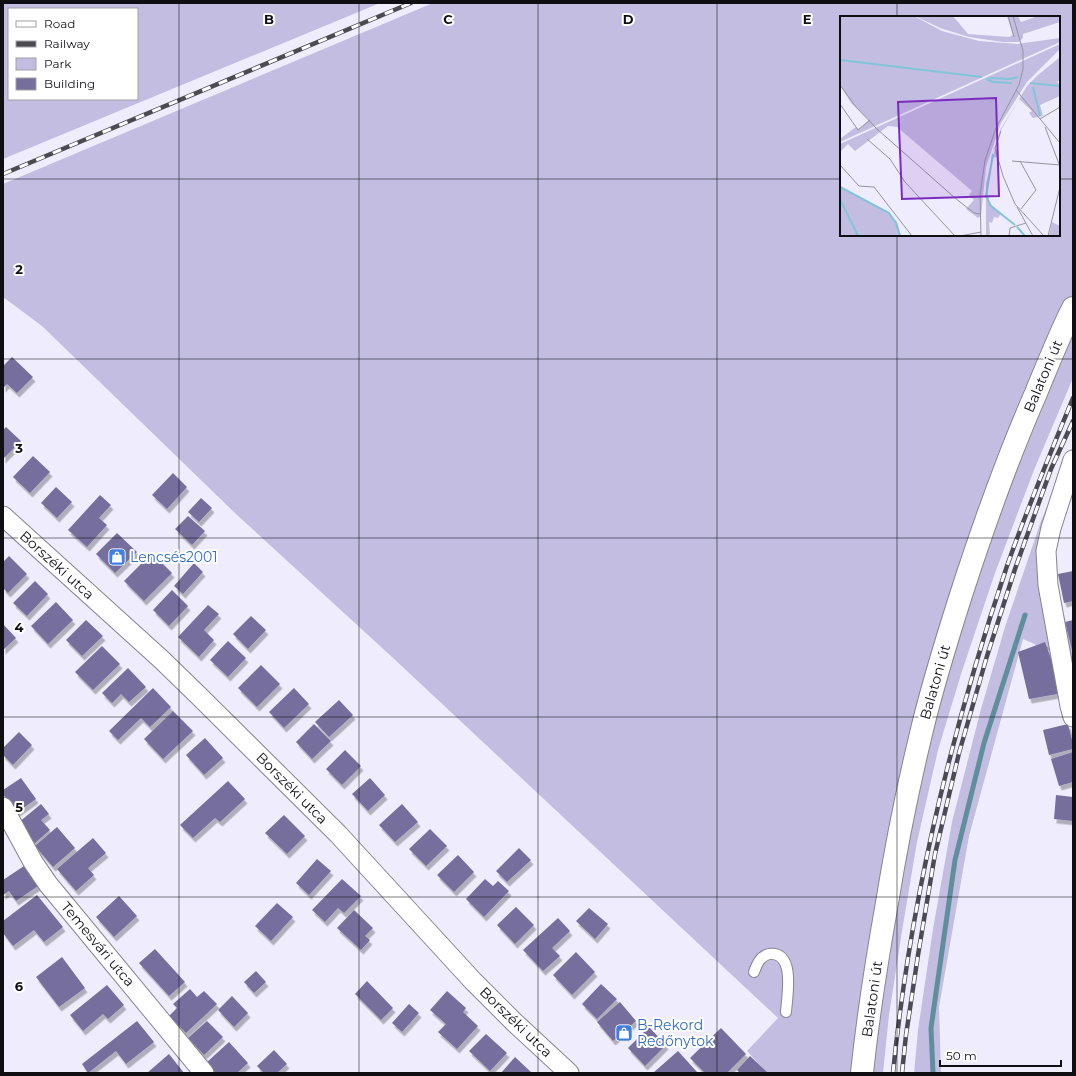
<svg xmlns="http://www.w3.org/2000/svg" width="1076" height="1076" viewBox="0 0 1076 1076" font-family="Montserrat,sans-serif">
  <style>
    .green { fill: #c2bde1; fill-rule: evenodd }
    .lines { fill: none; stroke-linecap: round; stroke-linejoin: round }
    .stream { stroke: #608e9d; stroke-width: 5 }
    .building { fill: #766e9c; filter: url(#shadow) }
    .service-casing { stroke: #868492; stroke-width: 12 }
    .minor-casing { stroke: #868492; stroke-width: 21 }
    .secondary-casing { stroke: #868492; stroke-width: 24 }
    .service { stroke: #fff; stroke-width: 10 }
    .minor { stroke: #fff; stroke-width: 19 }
    .secondary { stroke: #fff; stroke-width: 22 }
    .rail-casing { stroke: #4c4b52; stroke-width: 4.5 }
    .rail { stroke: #fff; stroke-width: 3; stroke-dasharray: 9; stroke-linecap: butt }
    .grid { fill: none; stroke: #0f0e13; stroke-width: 1; stroke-opacity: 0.55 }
    .labels { text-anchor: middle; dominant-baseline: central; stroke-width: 4; stroke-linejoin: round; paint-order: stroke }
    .street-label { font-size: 14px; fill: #0f0e13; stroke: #fff }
    .shop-label { font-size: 14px; fill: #366cbe; stroke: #fff; text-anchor: start }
    .inset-river { fill: none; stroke: #83c5d8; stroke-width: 2 }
    .inset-road { fill: none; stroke: #95949f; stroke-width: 1 }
    .view { fill: #7b2cbf; fill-opacity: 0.15; stroke: #7b2cbf; stroke-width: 2 }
    .inset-edge { fill: none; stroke: #0f0e13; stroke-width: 2 }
    .grid-label { font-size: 13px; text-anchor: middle; font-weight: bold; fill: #0f0e13; stroke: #fff; stroke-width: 4; stroke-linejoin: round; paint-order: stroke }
  </style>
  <defs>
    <filter id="shadow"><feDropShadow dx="2.5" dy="4.5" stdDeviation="0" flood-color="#0004"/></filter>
  </defs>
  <rect width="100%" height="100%" fill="#efedfd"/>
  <path class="green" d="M3,3H380L3,159ZM9,9H137V99H9Z
    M433,3H1073V378L1034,470L995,573L962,671L938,750L917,842L902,931L889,1015L883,1073H767L747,1051L778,1018L392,657L236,514L42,326L3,297V184ZM841,17H1059V235H841Z
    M1073,446V480L1057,542L1055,565L1058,593L1073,651V661L1023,639L969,836L939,1007L941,1073H914L918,1030L933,929L952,822L981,709L1005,627L1041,521Z"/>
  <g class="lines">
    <path class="stream" d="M933,1073L931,1028L955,860L984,743L1025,615"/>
  </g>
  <path class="building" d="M12,357L33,377L17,393L7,384L3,388V366Z
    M6,427L21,441L3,459V430Z
    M33,456L50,472L30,493L13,477Z
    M173,473L187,487L167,509L152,495Z
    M56,487L72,502L57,518L41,503Z
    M100,495L111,505L99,518L107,525L87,547L68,530Z
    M201,498L212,508L199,522L188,512Z
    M188,516L205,531L192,545L175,529Z
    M117,533L137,552L115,573L96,554Z
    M152,553L172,573L144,601L124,581Z
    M9,556L27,574L8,593L3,588V562Z
    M194,563L203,572L183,594L174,586Z
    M1073,571V601L1064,603L1058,574Z
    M35,581L48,594L27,616L13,603Z
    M172,590L188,606L169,626L153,610Z
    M56,602L73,620L48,644L31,626Z
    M208,605L219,614L204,630L214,640L199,657L178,637Z
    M251,616L266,630L248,649L233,634Z
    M86,620L103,636L82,656L66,640Z
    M1073,620V650H1072L1065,622Z
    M3,624L16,638L3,650Z
    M228,641L246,658L228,677L210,660Z
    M1045,642L1063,693L1029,699L1018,652Z
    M102,646L120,664L93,690L75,672Z
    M261,665L280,684L257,707L238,688Z
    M128,668L146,687L129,702L121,694L112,703L102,693Z
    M153,688L171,707L150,727L141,718L118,740L109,731Z
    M294,688L309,704L284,728L269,712Z
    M339,700L353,715L329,737L315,722Z
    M173,711L193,731L163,759L144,739Z
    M314,724L331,741L312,759L296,742Z
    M1068,724L1073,744V749L1049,755L1043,730Z
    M19,732L32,745L13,765L3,755V748Z
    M205,738L223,758L204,775L186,755Z
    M345,750L361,766L342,785L326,769Z
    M1073,752V782L1059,786L1051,759Z
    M21,778L36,799L16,813L3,794V790Z
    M370,778L385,795L368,811L352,794Z
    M228,781L245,799L220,822L215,818L193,838L180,825Z
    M1056,795L1073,797V821L1054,819Z
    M41,804L49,814L41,820L50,830L35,843L18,823Z
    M402,804L418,822L395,842L379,825Z
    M284,815L305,836L287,854L265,833Z
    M57,827L75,848L53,867L35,846Z
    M430,829L447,846L426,866L409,849Z
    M93,838L106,853L88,868L94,875L76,891L57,869Z
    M519,848L531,860L507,882L496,871Z
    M458,855L474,872L454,892L437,875Z
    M317,859L331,871L309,895L296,883Z
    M24,866L38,886L16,901L9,891L3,895V880Z
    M342,879L361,896L344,913L338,908L325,922L312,910Z
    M485,879L493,886L498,881L509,891L484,917L466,899Z
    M37,895L63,927L44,942L34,930L13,946L3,933V921Z
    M119,896L137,916L114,937L96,917Z
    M277,903L293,917L271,941L255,926Z
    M516,907L534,925L515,944L497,925Z
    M589,908L608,924L595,939L576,921Z
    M354,910L373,928L365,936L370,940L361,950L337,928Z
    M558,918L570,931L552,948L560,956L543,971L523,950Z
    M155,949L185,982L169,996L139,963Z
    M576,952L595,972L572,995L553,975Z
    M62,957L85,988L59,1007L36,977Z
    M256,971L266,982L254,993L244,982Z
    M367,981L393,1008L381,1020L355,994Z
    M601,984L617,999L597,1019L582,1004Z
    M107,985L124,1005L108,1019L103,1014L83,1031L70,1015Z
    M190,989L197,997L204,991L217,1004L186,1033L169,1016L177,1008L173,1004Z
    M447,991L466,1008L463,1012L478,1026L457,1049L438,1032L446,1024L430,1010Z
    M232,996L248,1013L234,1027L218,1010Z
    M620,1002L636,1021L613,1041L597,1022Z
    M409,1004L419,1013L402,1032L392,1023Z
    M137,1021L154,1042L126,1064L116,1051L88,1073L82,1064Z
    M207,1021L223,1037L204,1055L188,1038Z
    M649,1027L666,1045L645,1066L628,1048Z
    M721,1028L746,1054L727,1073H705L690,1058Z
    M486,1034L507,1053L490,1071L469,1051Z
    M229,1042L248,1063L237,1073H215L206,1063Z
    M274,1050L287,1064L277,1073H264L257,1066Z
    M678,1051L697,1072L695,1073H653Z
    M169,1054L184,1073H147Z
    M750,1056L768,1073H740L737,1070Z
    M515,1057L532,1073H501Z"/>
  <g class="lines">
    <defs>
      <path id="service" d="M754,972C757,964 760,956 769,954C796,951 787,996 786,1012"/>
      <path id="minor" d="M1073,460L1051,528L1046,551L1048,585L1070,706L1073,717
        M3,516L162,660L200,697L338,834L473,981L514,1022L569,1073
        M3,807L33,862L48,884L204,1073"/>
      <path id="secondary" d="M862,1073C868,1016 877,959 887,903C896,847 907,792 920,738C931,690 946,642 961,595C983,527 1007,459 1036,393C1048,364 1059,336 1073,308"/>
    </defs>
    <use href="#service" class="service-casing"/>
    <use href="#minor" class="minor-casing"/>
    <use href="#secondary" class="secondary-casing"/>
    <use href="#service" class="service"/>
    <use href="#minor" class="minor"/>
    <use href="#secondary" class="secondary"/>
    <defs>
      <path id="rail" d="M3,174L411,3
        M893,1073C910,901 952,729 1007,566C1027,509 1050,454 1073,398
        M902,1073L906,1035L918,955L935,854L959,753L987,656L1015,569L1051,469L1073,421"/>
    </defs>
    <use href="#rail" class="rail-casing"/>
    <use href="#rail" class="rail"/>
  </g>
  <path class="grid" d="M179,3V1073M359,3V1073M538,3V1073M717,3V1073M897,3V17M3,179H841M1059,179H1073M897,235V1073M3,359H1073M3,538H1073M3,717H1073M3,897H1073"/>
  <defs>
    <symbol id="shop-square" viewBox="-11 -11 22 22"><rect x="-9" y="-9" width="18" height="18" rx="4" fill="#3f7fe0" stroke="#fff"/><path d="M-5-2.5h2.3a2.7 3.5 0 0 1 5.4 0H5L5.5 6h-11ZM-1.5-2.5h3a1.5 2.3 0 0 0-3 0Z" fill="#fff"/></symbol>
  </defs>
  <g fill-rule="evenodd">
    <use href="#shop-square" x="107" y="547" width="20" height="20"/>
    <use href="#shop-square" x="614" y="1023" width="20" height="20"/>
  </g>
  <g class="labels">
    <g class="street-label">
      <text transform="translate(1043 376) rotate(-67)">Balatoni út</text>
      <text transform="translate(57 565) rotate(42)">Borszéki utca</text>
      <text transform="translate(935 682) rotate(-74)">Balatoni út</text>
      <text transform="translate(292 788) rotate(45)">Borszéki utca</text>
      <text transform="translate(98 944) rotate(50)">Temesvári utca</text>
      <text transform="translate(872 999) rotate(-82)">Balatoni út</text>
      <text transform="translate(516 1022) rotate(44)">Borszéki utca</text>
    </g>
    <g class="shop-label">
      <text x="130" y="557">Lencsés2001</text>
      <text x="637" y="1025">B-Rekord<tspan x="637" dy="16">Redőnytok</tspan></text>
    </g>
  </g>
  <g transform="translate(840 16)">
    <rect width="220" height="220" fill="#efedfd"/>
    <path d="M0,0H74L102,15L139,25L177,28L220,22V26L0,126V123L16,111L19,113L29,104L11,87L0,69ZM75,0H113L128,18L169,21L173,19L167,0H178L181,6L198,0H220V6L183,18V22L179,26H163L129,21L100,12ZM220,28V33L187,66L161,107L146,151L141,200L138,202L126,193L134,184L129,179L132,175L57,111L48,110L15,135L8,128L0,136V128ZM220,37L198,59L220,41V64L217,66L220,69V80L200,89L203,100L193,102L189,97L192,95L179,83L161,114L156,131L158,142L153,141L147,174L150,188L161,197L158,202L154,201L152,207L149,206L150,218L146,220V167L160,114L187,70ZM0,170L48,196L57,206L61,220H0ZM212,206L220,210V220H209Z" fill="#c2bde1"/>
    <path class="inset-river" d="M0,44L142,61M146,63L153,66L172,67M148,64L151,62L170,63L178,61M190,67L220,70M193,71L200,100M153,138L146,180L151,190L175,209M0,171L49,197L56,207L60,220M0,183L18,220M177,211L185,220"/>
    <path class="inset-road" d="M168,0L174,21M0,69L16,91L37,113L115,182L134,197L140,198M176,74L220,127M0,88L18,114L30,104M200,103L220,91M205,111L219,148M161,115L155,132L163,160L175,188L204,220M27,123L50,143L65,166L115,220M172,145L220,149M180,145L196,174L181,193M0,149L19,170L34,171L72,220M177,191L193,220M120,220L141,216M141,220L140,179L145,144L156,112L179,69L183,53V35L173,0M169,220L170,212L186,207M208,220L220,171"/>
    <path class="view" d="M156,82L159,180L62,183L58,86Z"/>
    <rect width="220" height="220" class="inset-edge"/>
  </g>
  <g class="grid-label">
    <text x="269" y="24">B</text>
    <text x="448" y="24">C</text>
    <text x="628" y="24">D</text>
    <text x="807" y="24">E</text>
    <text x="19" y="274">2</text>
    <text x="19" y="453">3</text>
    <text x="19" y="632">4</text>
    <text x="19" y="812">5</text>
    <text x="19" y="991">6</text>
  </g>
  <rect width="1076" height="1076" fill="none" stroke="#0f0e13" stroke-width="8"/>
  <rect x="8" y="8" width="130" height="92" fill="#ffffff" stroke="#9f9fa1"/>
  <rect x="16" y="21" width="20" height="6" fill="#ffffff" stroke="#9f9fa1"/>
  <text x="44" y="28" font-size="12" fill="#0f0e13">Road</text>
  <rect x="16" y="41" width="20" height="6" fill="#4c4b52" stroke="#9f9fa1"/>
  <text x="44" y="48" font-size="12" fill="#0f0e13">Railway</text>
  <rect x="16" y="58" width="20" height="12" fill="#c2bde1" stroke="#9f9fa1"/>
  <text x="44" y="68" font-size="12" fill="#0f0e13">Park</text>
  <rect x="16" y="78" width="20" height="12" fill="#766e9c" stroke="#9f9fa1"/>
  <text x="44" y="88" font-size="12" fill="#0f0e13">Building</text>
  <path d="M940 1060v6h121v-6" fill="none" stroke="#0f0e13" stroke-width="2"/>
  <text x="946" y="1060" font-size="12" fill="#0f0e13" stroke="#ffffff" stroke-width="3" paint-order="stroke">50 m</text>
</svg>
